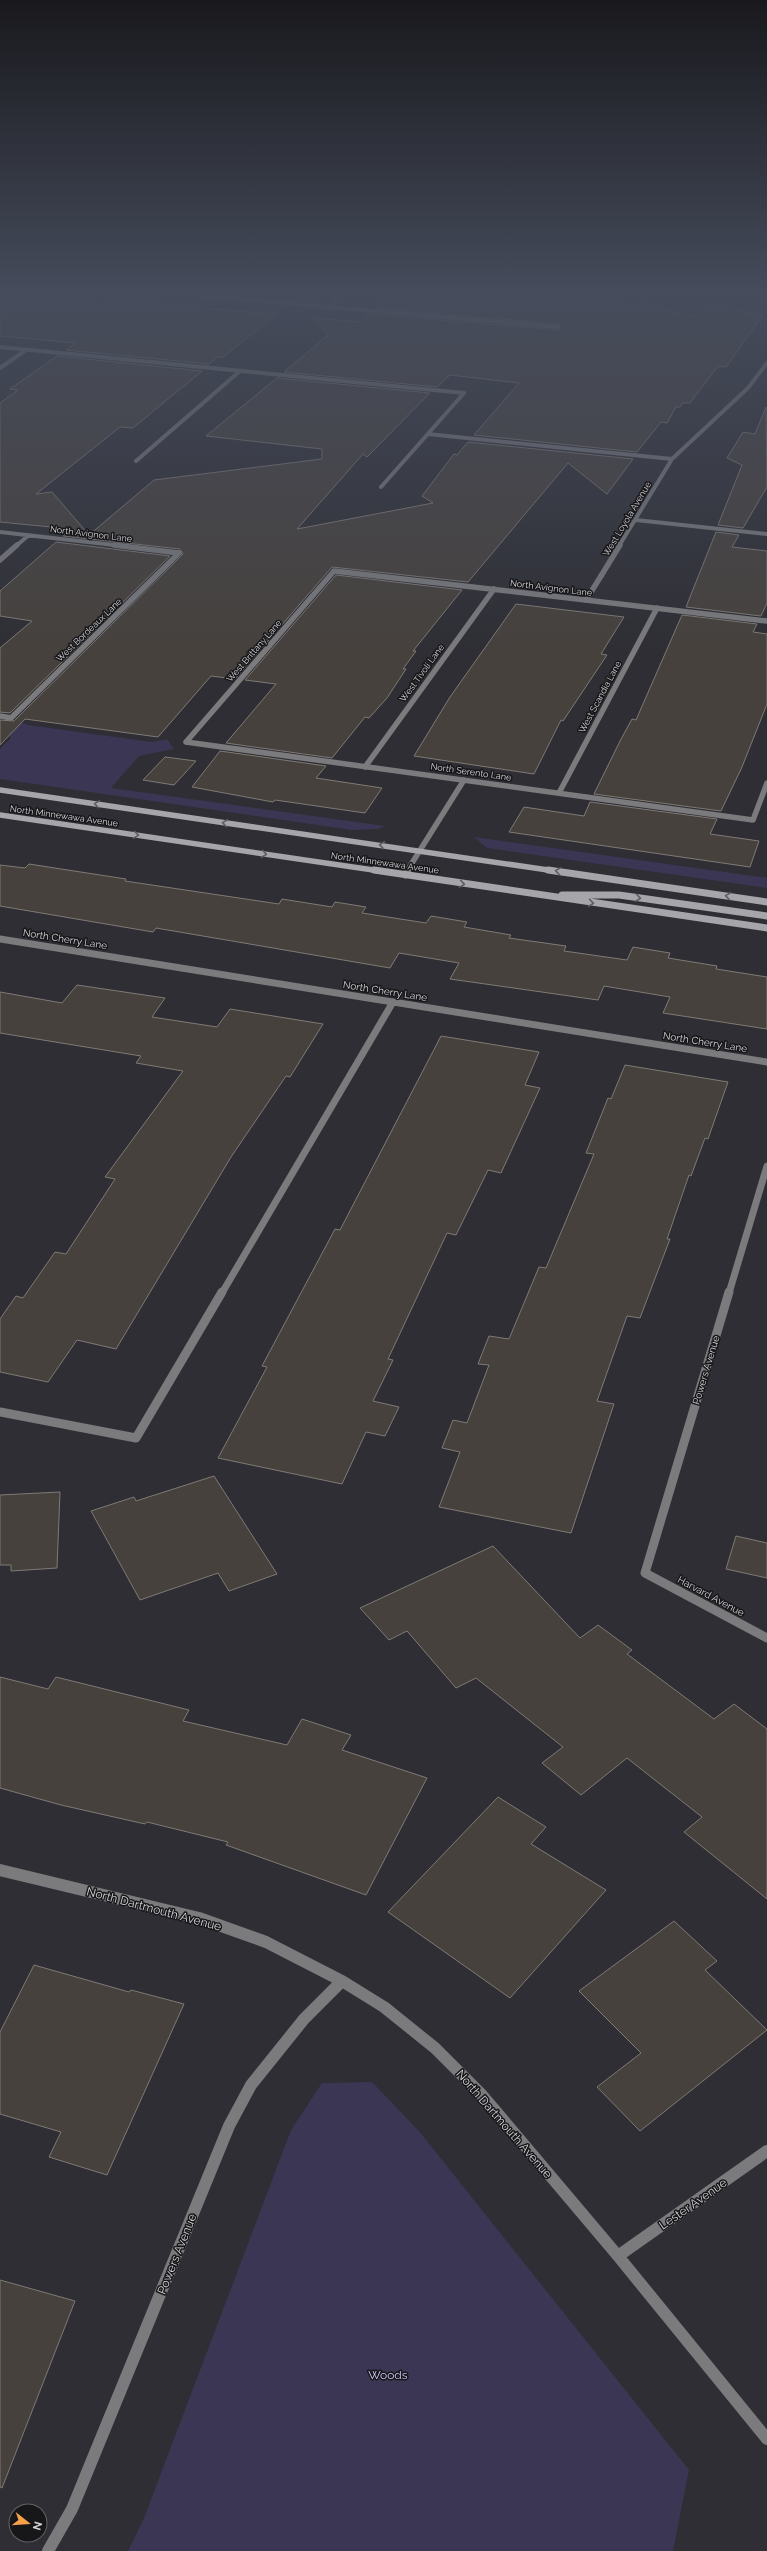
<svg xmlns="http://www.w3.org/2000/svg" width="767" height="2551" viewBox="0 0 767 2551" font-family="Raleway,sans-serif">
  <style>
    .green { fill: #3a3653 }
    .building { fill: #46413d; stroke: #807a75 }
    .lines { fill: none; stroke-linecap: round; stroke-linejoin: round }
    .service { stroke: #7b7b7e; stroke-width: 5.5 }
    .minor-far4 { stroke: #7b7b7e; stroke-width: 4 }
    .minor-far3 { stroke: #7b7b7e; stroke-width: 5.5 }
    .minor-far2 { stroke: #7b7b7e; stroke-width: 7 }
    .minor-far1 { stroke: #7b7b7e; stroke-width: 9 }
    .minor { stroke: #7b7b7e; stroke-width: 12 }
    .secondary-far1 { stroke: #a6a5aa; stroke-width: 5.5 }
    .secondary { stroke: #a6a5aa; stroke-width: 7 }
    .oneway { stroke: #5e5e62 }
    .labels { text-anchor: middle; dominant-baseline: central; stroke-width: 3; stroke-linejoin: round; paint-order: stroke }
    .far-street-label { font-size: 9px; fill: #d4d3d7; stroke: #171619 }
    .street-label { font-size: 10px; fill: #d4d3d7; stroke: #171619 }
    .near-street-label { font-size: 12px; fill: #d4d3d7; stroke: #171619 }
    .near-park-label { font-size: 12px; fill: #d0cafd; stroke: #171619 }
  </style>
  <rect width="100%" height="100%" fill="#2e2e34"/>
  <path class="green" d="M21,722L28,725L152,742L167,739L174,749L139,756L111,788L385,826L378,829L352,830L0,779V749L11,738L1,727Z
    M474,837L767,878V888L487,848Z
    M372,2082L419,2131L689,2470L673,2551H128L144,2518L291,2130L322,2083Z"/>
  <path class="building" d="M51,296H78L102,309L113,301L277,314L223,357H218L209,364L66,350L76,343L0,336V304Z
    M389,296H499L551,301L561,296H573L634,306L643,304L690,316L712,305L763,315L726,367L718,366L690,403H683L680,407H676L667,423L661,422L637,452L474,435L519,383L450,375L437,387L284,372L328,335L314,318L361,322L369,314L558,330L561,328L558,324L376,308Z
    M57,356L202,371L133,428L120,427L36,494L52,492L89,535L154,480L322,459V449L206,436L277,378L430,393L367,457L363,454L297,529L433,503L422,496L454,454L457,455L468,442L633,459L607,494L568,463L468,582L332,567L235,679L211,676L158,737L25,719L0,745V720L14,721L183,554L180,549L63,536L71,529L0,522V403L18,390L10,389Z
    M766,407L767,487L743,528L718,525L742,465L727,458L743,432L755,434Z
    M716,532L739,535L732,547L767,551V603L761,616L686,607Z
    M56,542L170,556L10,713L0,712V648L32,621L0,616V591Z
    M336,575L462,590L413,651H416L403,669H406L387,698L369,718L365,717L332,758L226,743L276,684L245,680Z
    M516,604L624,617L601,654L607,655L563,721L561,720L534,774L414,756L450,697Z
    M682,615L757,624L753,632L767,634V704L742,767L721,811L594,794L620,741L632,719L636,720Z
    M220,751L326,766L316,778L382,788L365,813L275,800L273,802L192,787Z
    M165,757L196,761L174,785L143,780Z
    M590,802L717,819L710,834L759,841L750,867L509,832L524,807L584,816Z
    M29,864L126,879L125,881L279,904L282,899L332,907L335,902L366,907L362,913L426,923L431,916L467,922L464,927L511,935L509,938L566,946L564,951L627,960L633,947L670,953L668,958L717,966L716,969L767,977V1029L663,1013L670,997L604,986L598,1000L450,979L459,963L399,953L390,968L156,928L153,932L0,906V865L25,868Z
    M77,985L165,998L152,1017L217,1027L230,1009L323,1024L290,1077L286,1076L231,1157L116,1349L77,1340L48,1382L0,1372V1319L16,1296L23,1298L55,1252L66,1254L115,1179L105,1177L183,1071L136,1063L141,1056L0,1033V992L62,1003Z
    M441,1036L539,1052L525,1085L540,1088L501,1173L488,1170L456,1235L447,1233L388,1359L393,1360L373,1401L399,1407L385,1436L366,1432L342,1484L218,1458L267,1367L262,1366L335,1229L340,1230Z
    M625,1065L728,1082L708,1139L705,1138L691,1176L689,1175L667,1239H670L640,1318L627,1316L597,1401L614,1404L571,1533L439,1507L460,1452L442,1448L453,1420L467,1423L489,1365L478,1364L489,1336L509,1339L539,1267L546,1268L594,1154L586,1153L608,1098L611,1099Z
    M214,1476L277,1574L229,1591L218,1573L140,1600L91,1511L134,1497L136,1501Z
    M60,1492L57,1568L11,1571V1565H0V1495Z
    M736,1536L767,1543V1578L726,1569Z
    M493,1546L580,1638L598,1625L632,1650L627,1654L714,1719L734,1704L767,1729V1899L684,1832L702,1817L627,1758L581,1795L542,1763L563,1747L476,1678L456,1688L407,1631L389,1640L360,1608Z
    M0,1677L48,1689L56,1677L189,1710L183,1721L287,1745L302,1719L351,1735L342,1750L427,1778L366,1895L226,1845L228,1842L147,1822L145,1824L61,1805L0,1788Z
    M498,1797L546,1827L531,1844L606,1890L510,1998L388,1912Z
    M674,1921L717,1961L705,1970L767,2030L640,2131L597,2087L641,2053L579,1991Z
    M34,1965L129,1992L131,1990L184,2004L107,2175L49,2157L61,2132L0,2114V2032Z
    M0,2280L75,2301L2,2488L0,2487Z"/>
  <g class="lines">
    <path class="service" d="M586,600L601,576"/>
    <path class="minor-far4" d="M204,296L558,327
      M329,307L342,296
      M0,347L464,393
      M0,368L26,350
      M428,434L672,459
      M136,461L240,371
      M381,487L464,393
      M636,520L767,534
      M0,532L123,546
      M16,546L29,535
      M619,546L672,459L748,388L767,363"/>
    <path class="minor-far3" d="M114,545L179,553
      M0,560L17,545
      M601,576L620,545
      M0,716L11,718L179,553
      M186,742L334,571L767,621
      M186,742L753,820L767,783
      M365,767L494,589
      M559,793L657,608
      M407,871L464,780"/>
    <path class="minor-far2" d="M405,875L408,870
      M0,939L767,1062
      M222,1293L393,1002
      M729,1293L767,1166"/>
    <path class="minor-far1" d="M729,1292L645,1573L767,1638
      M0,1412L136,1438L222,1292"/>
    <path class="minor" d="M0,1870L199,1918L266,1942L342,1981L384,2007L435,2048L482,2095L618,2256L767,2439
      M618,2256L767,2151
      M48,2551L72,2509L229,2126L251,2085L304,2019L342,1981"/>
    <path class="secondary-far1" d="M0,790L555,871
      M0,815L380,871"/>
    <path class="secondary" d="M374,870L767,928
      M548,870L767,902
      M562,895H619L767,916"/>
  </g>
  <defs><path id="oneway-chevron" d="M-2-3.5L2.5 0L-2 3.5" fill="none" stroke-width="1.6" stroke-linecap="round" stroke-linejoin="round"/></defs>
  <g class="oneway">
    <use href="#oneway-chevron" transform="translate(97 804) rotate(-172)"/>
    <use href="#oneway-chevron" transform="translate(225 823) rotate(-172)"/>
    <use href="#oneway-chevron" transform="translate(136 835) rotate(8)"/>
    <use href="#oneway-chevron" transform="translate(382 845) rotate(-172)"/>
    <use href="#oneway-chevron" transform="translate(264 854) rotate(8)"/>
    <use href="#oneway-chevron" transform="translate(558 871) rotate(-172)"/>
    <use href="#oneway-chevron" transform="translate(462 884) rotate(9)"/>
    <use href="#oneway-chevron" transform="translate(728 896) rotate(-172)"/>
    <use href="#oneway-chevron" transform="translate(638 898) rotate(8)"/>
    <use href="#oneway-chevron" transform="translate(591 903) rotate(8)"/>
  </g>
  <linearGradient id="sky" x2="0" y2="1"><stop stop-color="#19191d"/><stop offset="0.45" stop-color="#464c5c"/><stop offset="1" stop-color="#464c5c" stop-opacity="0"/></linearGradient>
  <rect width="767" height="653" fill="url(#sky)"/>
  <g class="labels">
    <g class="far-street-label">
      <text transform="translate(627 519) rotate(-59)">West Loyola Avenue</text>
      <text transform="translate(91 534) rotate(7)">North Avignon Lane</text>
      <text transform="translate(551 588) rotate(7)">North Avignon Lane</text>
      <text transform="translate(89 630) rotate(-44)">West Bordeaux Lane</text>
      <text transform="translate(254 651) rotate(-49)">West Brittany Lane</text>
      <text transform="translate(422 673) rotate(-54)">West Tivoli Lane</text>
      <text transform="translate(600 697) rotate(-62)">West Scandia Lane</text>
      <text transform="translate(471 772) rotate(8)">North Serento Lane</text>
      <text transform="translate(64 816) rotate(8)">North Minnewawa Avenue</text>
      <text transform="translate(385 863) rotate(8)">North Minnewawa Avenue</text>
    </g>
    <g class="street-label">
      <text transform="translate(65 939) rotate(9)">North Cherry Lane</text>
      <text transform="translate(385 991) rotate(9)">North Cherry Lane</text>
      <text transform="translate(705 1042) rotate(9)">North Cherry Lane</text>
      <text transform="translate(706 1370) rotate(-73)">Powers Avenue</text>
      <text transform="translate(711 1596) rotate(28)">Harvard Avenue</text>
    </g>
    <g class="near-street-label">
      <text transform="translate(154 1909) rotate(15)">North Dartmouth Avenue</text>
      <text transform="translate(504 2124) rotate(49)">North Dartmouth Avenue</text>
      <text transform="translate(693 2204) rotate(-35)">Lester Avenue</text>
      <text transform="translate(177 2254) rotate(-68)">Powers Avenue</text>
    </g>
    <g class="near-park-label">
      <text x="388" y="2375">Woods</text>
    </g>
  </g>
  <g transform="translate(28 2523) rotate(107)"><circle r="19" fill="#171619" stroke="#636265"/>
  <path d="M0-3L7 15L0 10L-7 15Z" fill="#f7a14a"/>
  <text y="-6" font-size="11" font-weight="bold" text-anchor="middle" fill="#d4d3d7">N</text>
  </g>
</svg>
